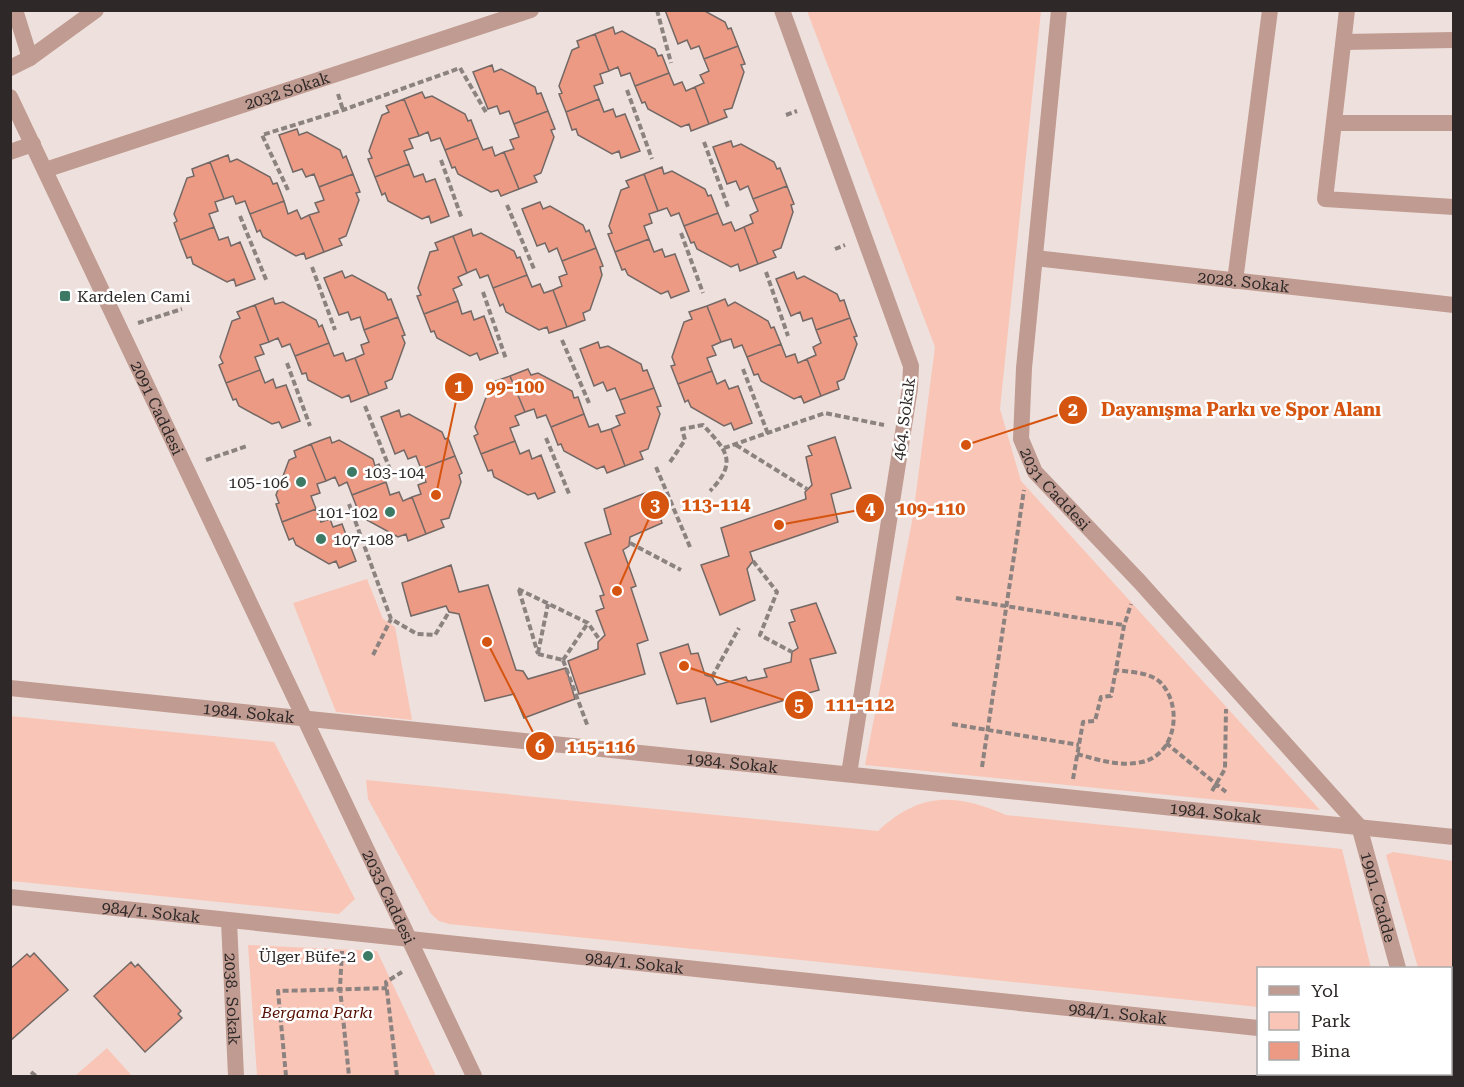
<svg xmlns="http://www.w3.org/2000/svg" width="1464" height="1087" viewBox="0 0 1464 1087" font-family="'Roboto Serif',serif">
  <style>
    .green { fill: #f9c5b7 }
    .building { fill: #ec9a84; stroke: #736865; stroke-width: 1.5 }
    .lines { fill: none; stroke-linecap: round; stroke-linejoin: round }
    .path { stroke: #8c8380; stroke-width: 4; stroke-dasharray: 6 3; stroke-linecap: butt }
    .minor { stroke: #c09b91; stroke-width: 16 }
    .tertiary { stroke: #c09b91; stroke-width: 16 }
    .poi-dot { fill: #3d7a65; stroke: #fff; stroke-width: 2 }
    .labels { text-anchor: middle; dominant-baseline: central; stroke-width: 5; stroke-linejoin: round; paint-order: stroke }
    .street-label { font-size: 16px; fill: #2e2928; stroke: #fff }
    .poi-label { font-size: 16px; fill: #2e2928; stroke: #fff; text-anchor: start }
    .park-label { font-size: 16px; font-style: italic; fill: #560e00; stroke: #fff }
    .leader { fill: none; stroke: #d5540f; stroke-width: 2 }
    .callout-dot { fill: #d5540f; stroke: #fff; stroke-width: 2 }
    .mark-label { font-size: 18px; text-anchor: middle; font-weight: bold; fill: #fff }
    .callout-label { font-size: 18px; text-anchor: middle; font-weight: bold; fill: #d5540f; stroke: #fff; stroke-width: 5; stroke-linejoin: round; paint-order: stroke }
  </style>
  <rect width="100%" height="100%" fill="#eee1dd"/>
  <path class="green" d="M807,11H1041L1000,409L1021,481L1320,810L865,765L913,516L935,347Z
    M367,579L383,619L395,627L412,720L336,712L293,603Z
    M10,716L274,742L355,899L339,914L11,881Z
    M366,780L878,831C920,792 955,793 1006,815L1342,849L1371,968H1258V1007L449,924L439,921L431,914L368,799Z
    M1393,852L1453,861V1029H1451L1450,968H1418L1386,855Z
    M248,945L377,951L436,1076H257Z
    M107,1048L132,1076H75Z"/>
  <path class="building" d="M665,10H703L725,22L728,29L731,28L738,46L704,59L699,46L691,49L687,40L678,44Z
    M613,27L615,34L622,31L655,49L658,56L662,55L669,73L635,86L630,73L621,76L618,67L609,71L595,34Z
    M595,34L609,71L600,74L603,83L594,86L599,99L566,112L559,94L562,93L559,86L572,50L579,47L577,41Z
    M738,46L745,64L741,65L744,72L732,108L724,110L727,117L709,124L695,87L704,83L700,75L709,71L704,59Z
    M492,65L494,72L501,69L535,87L537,94L541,93L548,111L514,124L509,111L500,114L497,106L488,109L473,72Z
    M669,73L674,85L682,82L686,91L695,87L709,124L691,131L689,124L681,127L648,109L645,102L642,103L635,86Z
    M422,92L425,98L432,96L465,114L468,121L471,120L478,138L445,150L440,138L431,141L428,132L419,136L404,99Z
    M404,99L419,136L409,139L413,148L404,151L409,164L375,177L368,159L372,158L369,151L382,115L389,112L386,106Z
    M599,99L604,112L613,109L616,117L625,114L640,151L621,158L619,151L612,154L578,135L576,129L572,130L566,112Z
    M548,111L555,129L551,130L554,137L541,173L534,176L537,182L519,189L504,152L514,149L510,140L519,137L514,124Z
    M297,129L299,135L307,132L340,150L343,158L346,156L353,174L319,187L314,174L306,177L302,169L293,172L279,135Z
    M478,138L483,150L492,147L495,156L504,152L519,189L501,196L498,190L491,192L458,174L455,167L452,168L445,150Z
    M731,141L733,147L741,144L774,162L777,169L780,168L787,186L753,199L748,186L740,190L736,181L727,184L713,147Z
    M228,155L230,162L237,159L270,177L273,184L277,183L284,201L250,214L245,201L236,204L233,196L224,199L210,162Z
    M210,162L224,199L215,202L218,211L209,214L214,227L180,240L174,223L177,221L174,214L187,178L194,176L192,169Z
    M409,164L414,177L423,174L426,182L435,179L449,216L431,223L429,216L422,219L388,201L385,193L382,195L375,177Z
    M662,167L664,174L672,171L705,189L708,196L711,195L718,213L684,226L679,213L671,216L667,208L658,211L644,174Z
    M353,174L360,192L356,193L359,200L346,236L339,239L342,245L324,252L309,215L319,212L315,203L324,200L319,187Z
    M644,174L658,211L649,214L652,223L644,226L649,239L615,252L608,234L612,233L609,226L621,190L629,187L626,181Z
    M787,186L794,204L791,205L793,212L781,248L773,251L776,257L758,264L744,227L753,223L750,215L758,211L753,199Z
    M284,201L288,214L297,210L301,219L309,215L324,252L306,259L304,253L296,256L263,237L260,230L257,232L250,214Z
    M540,202L543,209L550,206L583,225L586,232L589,230L596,248L562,261L557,248L549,252L545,243L537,246L522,209Z
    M718,213L723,225L731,222L735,231L744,227L758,264L740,271L738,264L731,267L697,249L694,242L691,243L684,226Z
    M214,227L219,240L228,237L231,246L240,242L255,279L236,286L234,279L227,282L193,264L191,257L187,258L180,240Z
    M471,229L473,236L481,233L514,251L517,258L520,257L527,275L493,288L488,275L480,278L476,269L467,273L453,236Z
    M453,236L467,273L458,277L462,285L453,289L458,301L424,314L417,296L421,295L418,288L430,252L438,250L435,243Z
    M649,239L654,252L662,249L665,257L675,254L689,291L671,298L668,291L661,294L628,275L625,269L622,270L615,252Z
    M596,248L603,266L600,267L602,275L590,310L583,313L585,320L567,327L553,290L562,286L559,277L567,274L562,261Z
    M342,271L345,278L352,275L385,293L388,300L391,299L398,317L364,330L360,317L351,320L348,312L339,315L324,278Z
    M794,272L797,279L804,276L837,294L840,301L844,300L850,318L816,330L812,318L803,321L800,312L791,316L776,279Z
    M527,275L532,287L540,284L544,293L553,290L567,327L549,333L547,327L539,330L506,312L503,304L500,306L493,288Z
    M273,298L275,304L283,302L316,320L319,327L322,325L329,343L295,356L290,344L282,347L278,338L269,342L255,305Z
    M725,299L728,306L735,302L768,321L771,328L774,327L781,344L747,357L742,345L734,348L731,339L721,342L707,306Z
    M458,301L462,314L471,311L474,320L484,316L498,353L480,360L477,353L470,356L437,338L434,331L431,332L424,314Z
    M255,305L269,342L260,345L264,354L255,357L260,370L226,383L219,365L223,363L220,357L232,321L240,318L237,312Z
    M707,306L721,342L712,346L716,355L707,358L712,371L678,384L671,366L675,365L672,357L684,322L692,319L689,312Z
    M398,317L405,335L402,336L405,343L392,379L385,382L387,388L369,395L355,358L364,354L361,345L369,342L364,330Z
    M850,318L857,336L854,337L857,344L844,379L837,382L839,389L821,396L807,359L816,355L813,347L821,343L816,330Z
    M598,342L600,348L608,346L641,364L643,371L647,370L654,388L620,400L615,388L607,391L603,382L594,386L580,349Z
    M329,343L334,356L343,353L346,361L355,358L369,395L351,402L349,395L342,398L308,380L306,373L302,374L295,356Z
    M781,344L786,357L795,354L798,363L807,359L821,396L804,403L801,396L794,399L761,381L758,374L754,375L747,357Z
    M528,369L531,375L538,373L572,391L574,398L578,397L584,414L551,427L546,415L537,418L534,409L525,412L510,376Z
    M260,370L265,383L273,379L276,388L286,385L300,421L282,428L279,422L272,424L239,406L236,399L233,400L226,383Z
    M712,371L717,384L725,380L729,389L738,386L752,423L734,430L731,423L724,426L691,407L688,400L685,402L678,384Z
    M510,376L525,412L515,416L519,425L510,428L515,441L481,454L474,436L478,434L475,427L488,392L495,389L493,382Z
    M654,388L661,406L657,407L660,414L648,449L640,452L643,459L625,466L611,429L620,425L616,416L625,413L620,400Z
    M399,410L401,417L409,414L442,432L445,439L448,438L455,456L421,469L416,456L408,459L404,450L395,454L381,417Z
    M584,414L589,427L598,424L601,432L611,429L625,466L607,473L604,466L597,469L564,451L561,444L558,445L551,427Z
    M330,437L332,443L339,440L373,459L375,466L379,464L386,482L352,495L347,482L339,486L335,477L326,481L311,444Z
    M835,437L851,488L831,494L838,522L750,552L753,561L747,569L755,600L720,615L701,565L729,556L721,528L806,499L805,492L812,485L806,457L812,455L808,446Z
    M515,441L520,454L529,450L532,459L541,455L555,492L538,499L535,493L528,495L494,477L492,470L488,471L481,454Z
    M311,444L326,481L317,484L320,493L311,496L316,509L282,522L276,504L279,503L276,495L289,460L296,457L294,451Z
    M455,456L462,473L459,475L461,482L449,518L441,520L444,527L426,534L412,497L421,494L418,485L426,482L421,469Z
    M386,482L390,495L399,492L403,501L412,497L426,534L408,541L406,534L398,537L365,519L362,512L359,513L352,495Z
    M653,490L662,523L630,537L629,546L623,550L636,586L631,588L648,640L637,644L645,674L579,694L568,661L598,649V642L605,635L596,611L604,608L600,596L604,595L585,543L611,534L604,509Z
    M316,509L321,522L330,519L333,527L342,524L356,561L339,568L336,561L329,564L296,545L293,538L289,540L282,522Z
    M451,565L459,592L488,585L516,670L523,671L528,679L566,668L575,699L524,718L514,694L485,701L459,614L449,612L446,606L411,616L402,583Z
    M816,603L836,653L810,659L819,690L711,722L705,698L677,704L660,653L688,644L691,654L698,653L705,675L712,677L717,685L746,677L748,681L767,677L764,669L791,662L792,652L798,648L789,623L795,621L791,610Z
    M34,953L68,990L11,1040L10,969L27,954L30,957Z
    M131,962L135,967L138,964L181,1011L178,1014L182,1018L145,1052L94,996Z"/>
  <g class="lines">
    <path class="path" d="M657,10L671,63
      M627,90L652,159
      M338,94L343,110
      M786,115L797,111
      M704,142L728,207
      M441,160L462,219
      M288,190L262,135L343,110L460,68L487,114
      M507,205L534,269
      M240,216L267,282
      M681,233L703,293
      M835,249L845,245
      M312,267L335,330
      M766,272L788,336
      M483,292L506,359
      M138,323L182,309
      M562,340L589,403
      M287,363L310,426
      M743,369L768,434
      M365,406L391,472
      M546,438L570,496
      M736,445L807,489
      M724,448L825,413L884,425
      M206,460L247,446
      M670,462L685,440L682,429L703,425C727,451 738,462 710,491
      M656,467L690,547
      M349,504L391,619L417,634L435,635L449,612
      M630,543L681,570
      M753,561L777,592L760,635L792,652
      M518,589L588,623L599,639
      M519,590L538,654
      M956,598L1123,625
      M538,653L548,604
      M538,654L563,660
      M373,655L391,619
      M563,660L588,727
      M563,660L588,623
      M712,677L739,628
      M952,724L1079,745
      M1166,743L1226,792
      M1077,754C1099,760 1120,767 1142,762C1177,754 1183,705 1160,682C1149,672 1130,672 1115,670
      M982,767L1024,490
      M1073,779L1083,722L1095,721L1101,697L1111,696L1124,626L1131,604
      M1212,791L1225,769L1226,709
      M342,951L340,988L349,1076
      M31,1072L36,1076
      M286,1076L278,991L387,988
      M397,1076L386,982L402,972"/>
    <g class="minor">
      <path d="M15,10L30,58"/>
      <path d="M782,10L911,366L910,388L849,774"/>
      <path d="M1347,10L1325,199L1454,207"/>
      <path d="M1344,42L1454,40"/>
      <path d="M10,68L30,58L96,10"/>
      <path d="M1334,123H1454"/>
      <path d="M10,152L33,144"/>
      <path id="s1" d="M45,170L531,10"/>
      <path id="s2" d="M1035,258L1454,305"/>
      <path d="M1235,281L1270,10"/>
      <path id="s3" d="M10,688L1454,837"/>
      <path id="s4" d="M10,897L1258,1028"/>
      <path id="s5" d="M229,921L236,1076"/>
      <path d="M1450,1048H1454"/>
    </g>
    <g class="tertiary">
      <path id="s6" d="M1059,10L1024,368L1021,439L1035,472L1139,581L1359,826L1398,968"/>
      <path id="s7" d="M10,97L474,1076"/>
      <path d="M1427,1074V1076"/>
    </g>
  </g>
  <g class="poi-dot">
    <rect x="59" y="290" width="12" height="12" rx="3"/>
    <circle cx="352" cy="472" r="6"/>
    <circle cx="301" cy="482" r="6"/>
    <circle cx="390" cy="512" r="6"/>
    <circle cx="321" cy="539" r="6"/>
    <circle cx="368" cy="956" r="6"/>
  </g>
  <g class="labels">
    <g class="street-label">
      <text stroke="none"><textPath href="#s1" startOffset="255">2032 Sokak</textPath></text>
      <text stroke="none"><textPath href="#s2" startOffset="210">2028. Sokak</textPath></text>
      <text stroke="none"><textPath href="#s7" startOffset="344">2091 Caddesi</textPath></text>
      <text transform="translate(904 419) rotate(-82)">464. Sokak</text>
      <text stroke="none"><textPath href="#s6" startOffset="492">2031 Caddesi</textPath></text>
      <text stroke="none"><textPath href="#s3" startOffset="240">1984. Sokak</textPath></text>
      <text stroke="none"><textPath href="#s3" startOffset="726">1984. Sokak</textPath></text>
      <text stroke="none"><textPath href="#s3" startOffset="1212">1984. Sokak</textPath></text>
      <text stroke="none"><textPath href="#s6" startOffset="1020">1901. Cadde</textPath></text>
      <text stroke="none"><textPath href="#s7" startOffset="885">2033 Caddesi</textPath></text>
      <text stroke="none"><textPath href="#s4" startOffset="142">984/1. Sokak</textPath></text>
      <text stroke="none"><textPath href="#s4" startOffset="628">984/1. Sokak</textPath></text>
      <text stroke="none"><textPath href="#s5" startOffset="78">2038. Sokak</textPath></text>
      <text stroke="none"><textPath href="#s4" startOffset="1114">984/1. Sokak</textPath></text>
    </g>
    <g class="poi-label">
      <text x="77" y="296">Kardelen Cami</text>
      <text x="364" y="472">103-104</text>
      <text x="289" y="482" text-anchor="end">105-106</text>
      <text x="378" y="512" text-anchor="end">101-102</text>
      <text x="333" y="539">107-108</text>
      <text x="356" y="956" text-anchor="end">Ülger Büfe-2</text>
    </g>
    <g class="park-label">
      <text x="317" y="1012">Bergama Parkı</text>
    </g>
  </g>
  <path class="leader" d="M436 495L459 387M966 445L1073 410M617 591L655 505M779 525L870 508M684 666L799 705M487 642L540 746"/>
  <g class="callout-dot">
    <circle cx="436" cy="495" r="6"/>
    <circle cx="966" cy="445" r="6"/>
    <circle cx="617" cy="591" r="6"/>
    <circle cx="779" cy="525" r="6"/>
    <circle cx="684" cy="666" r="6"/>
    <circle cx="487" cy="642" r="6"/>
    <circle cx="459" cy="387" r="15"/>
    <circle cx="1073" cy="410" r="15"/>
    <circle cx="655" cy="505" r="15"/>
    <circle cx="870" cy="508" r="15"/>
    <circle cx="799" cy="705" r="15"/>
    <circle cx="540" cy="746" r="15"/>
  </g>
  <g class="mark-label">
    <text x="459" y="393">1</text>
    <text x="1073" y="416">2</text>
    <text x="655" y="511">3</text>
    <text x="870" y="515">4</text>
    <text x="799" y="711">5</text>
    <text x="540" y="753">6</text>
  </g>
  <g class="callout-label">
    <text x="515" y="393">99-100</text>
    <text x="1241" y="416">Dayanışma Parkı ve Spor Alanı</text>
    <text x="716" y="511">113-114</text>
    <text x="931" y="515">109-110</text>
    <text x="860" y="711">111-112</text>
    <text x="601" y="753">115-116</text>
  </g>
  <rect width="1464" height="1087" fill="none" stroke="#2e2928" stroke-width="24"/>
  <rect x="1257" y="967" width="195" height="108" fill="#ffffff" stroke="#aba9a9" stroke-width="1.5"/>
  <rect x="1269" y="986" width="30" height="9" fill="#c09b91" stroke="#aba9a9" stroke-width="1.5"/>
  <text x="1311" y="997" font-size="18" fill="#2e2928">Yol</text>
  <rect x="1269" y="1012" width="30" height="18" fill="#f9c5b7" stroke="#aba9a9" stroke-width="1.5"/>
  <text x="1311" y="1027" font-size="18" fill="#2e2928">Park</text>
  <rect x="1269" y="1042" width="30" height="18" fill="#ec9a84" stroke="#aba9a9" stroke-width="1.5"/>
  <text x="1311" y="1057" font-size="18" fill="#2e2928">Bina</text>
</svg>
